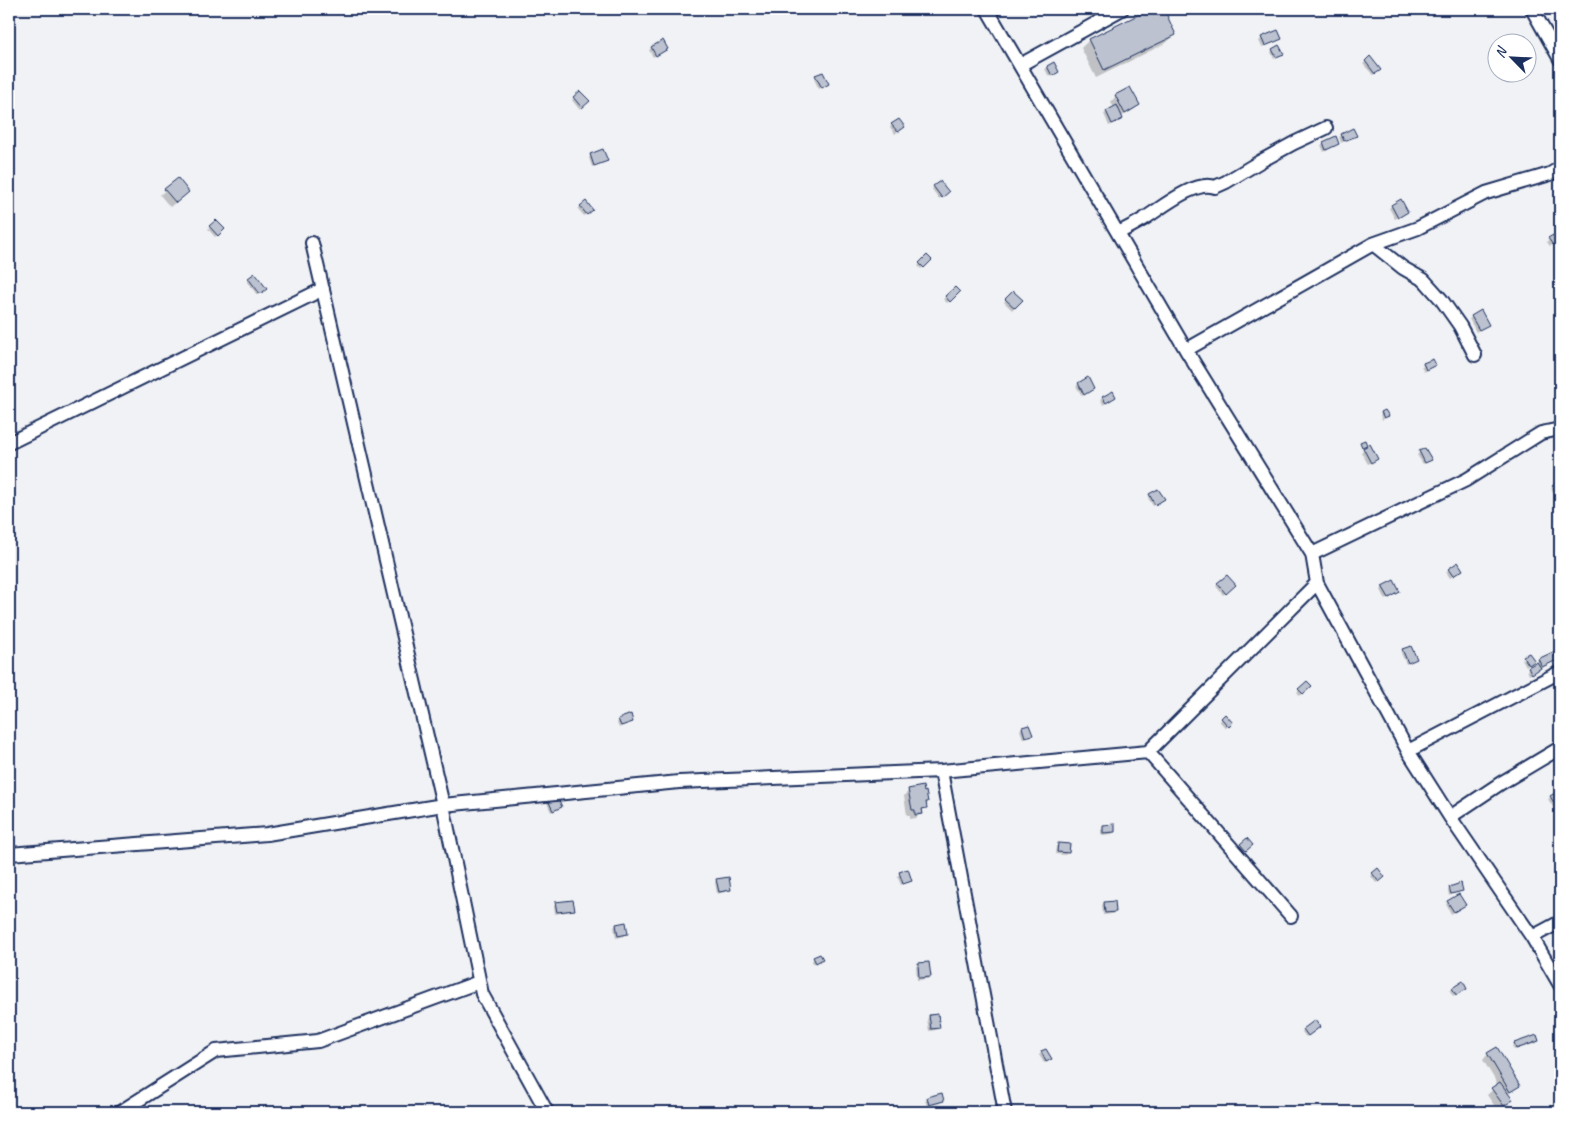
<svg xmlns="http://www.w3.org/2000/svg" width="1569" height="1121" viewBox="0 0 1569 1121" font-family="Caveat,sans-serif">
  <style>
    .shadow { fill: #0003 }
    .building { fill: #bcc2d0; stroke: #1b2f5e }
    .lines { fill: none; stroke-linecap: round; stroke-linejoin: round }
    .minor-casing { stroke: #1b2f5e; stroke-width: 16 }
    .minor { stroke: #fff; stroke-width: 12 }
  </style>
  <rect width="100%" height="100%" fill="#f1f2f5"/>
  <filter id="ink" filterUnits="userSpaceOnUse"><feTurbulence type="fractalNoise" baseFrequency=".02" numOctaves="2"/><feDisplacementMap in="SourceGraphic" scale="10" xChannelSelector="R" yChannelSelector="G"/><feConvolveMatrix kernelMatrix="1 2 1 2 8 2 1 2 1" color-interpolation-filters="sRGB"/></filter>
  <g filter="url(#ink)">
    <path class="shadow" d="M1153,9H1162L1175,35L1166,43L1096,78L1081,48L1089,40Z
      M1262,38L1278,41L1262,47L1259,41Z
      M652,48L666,49L653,57L649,50Z
      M1273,50L1282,54L1274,59L1271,52Z
      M1370,58L1377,72L1373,75L1363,64Z
      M1053,64L1055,74L1049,77L1045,69Z
      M816,77L825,86L819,89L814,79Z
      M580,93L588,101L579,109L572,100Z
      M1116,96L1139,105L1133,110L1121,117L1120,121L1109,126L1104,114L1114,108L1111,102Z
      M892,125L901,129L895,134L890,127Z
      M1353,130L1355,135L1341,143L1339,137Z
      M1335,138L1338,144L1324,152L1321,145Z
      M591,155L606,161L592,167L589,158Z
      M177,180L182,197L170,207L160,195Z
      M934,187L947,192L939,199L932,189Z
      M586,203L589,212L584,216L578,209Z
      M1392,206L1407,212L1395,219L1389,208Z
      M216,221L224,229L215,237L208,229Z
      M1560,230V238L1558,240L1554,235Z
      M1549,239L1553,244L1550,246L1547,242Z
      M927,256L930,260L921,269L918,266Z
      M249,279L263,291L257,295L247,281Z
      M955,289L958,292L947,303L943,299Z
      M1013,293L1021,300L1012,310L1004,302Z
      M1472,317L1487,325L1476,332L1469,319Z
      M1424,364L1434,365L1424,372L1421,367Z
      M1079,384L1090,391L1082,396L1076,386Z
      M1115,397L1103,405L1100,400L1103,398Z
      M1382,413L1387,416L1382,420L1380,415Z
      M1369,446L1374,461L1368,464L1361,452Z
      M1420,452L1428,462L1423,464L1417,455Z
      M1558,483L1560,485V490L1555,494L1551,489Z
      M1150,495L1161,501L1153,506L1148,498Z
      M1449,570L1459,572L1450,578L1446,572Z
      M1227,577L1234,585L1223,595L1216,586Z
      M1383,587L1398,592L1386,600L1381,590Z
      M1403,651L1415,659L1406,664L1401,653Z
      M1524,657L1531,664L1526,666L1522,659Z
      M1539,660L1553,662L1529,675L1527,670Z
      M1307,683L1310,686L1300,696L1297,692Z
      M1225,716L1231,723L1226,728L1219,721Z
      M619,720L632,721L619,728L617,723Z
      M1022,728L1031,734L1023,739L1020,730Z
      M909,790L927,802L921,813L916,818L910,819V815H907L904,796Z
      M1558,793L1560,797V810L1556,812L1548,799Z
      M549,801L561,806L551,812L547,803Z
      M1103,827L1114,832L1112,834L1101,835V829Z
      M1247,839L1252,845L1243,853L1239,847Z
      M1059,844L1067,853L1065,855L1055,854L1056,846Z
      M908,870L911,880L901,885L897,876Z
      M1378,870L1384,877L1376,883L1371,876Z
      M717,880L730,889L728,891L717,894L715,882Z
      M1450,888L1462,890L1449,896L1448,890Z
      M1448,902L1462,907L1451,914L1446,904Z
      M556,903L573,909L571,911L555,914L554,906Z
      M1104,903L1114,912L1112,914L1103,915L1102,905Z
      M616,925L627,934L624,936L616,938L614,927Z
      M814,958L821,959L813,964L812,961Z
      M918,964L930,977L927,979L917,980L916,967Z
      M1452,989L1463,991L1453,996L1450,991Z
      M929,1016L939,1027L936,1030L929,1031L927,1019Z
      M1304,1029L1316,1030L1306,1037L1302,1032Z
      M1538,1041L1536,1043L1514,1050L1512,1046L1515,1044Z
      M1042,1052L1048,1061L1044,1063L1039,1055Z
      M1488,1054L1518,1085L1508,1094L1512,1100L1498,1111L1487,1095L1498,1085L1483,1060Z
      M928,1098L943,1100L940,1103L927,1106L925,1100Z"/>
    <path class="building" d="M1150,9H1164L1176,35L1104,70L1089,39Z
      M1278,30L1282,39L1265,46L1261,37Z
      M663,40L668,49L656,56L651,47Z
      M1279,45L1284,54L1276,57L1272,49Z
      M1370,56L1381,70L1375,74L1365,61Z
      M1054,62L1059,72L1052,76L1047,66Z
      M823,72L829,84L822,88L815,75Z
      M1130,87L1140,105L1125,114L1115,95Z
      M580,91L590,101L582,108L573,97Z
      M1117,105L1123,119L1112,124L1106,111Z
      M899,119L905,127L898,132L891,124Z
      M1353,128L1357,136L1344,141L1341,134Z
      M1336,136L1339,144L1326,150L1323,142Z
      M603,149L608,161L594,166L590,154Z
      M178,178L189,192L176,203L164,189Z
      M940,181L949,192L942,198L933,186Z
      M1401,199L1408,212L1398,218L1391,205Z
      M586,201L593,210L587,215L580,206Z
      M216,220L225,229L218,236L209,226Z
      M1560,228V238L1555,232Z
      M1553,235L1557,242L1553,245L1548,238Z
      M927,255L932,260L924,268L919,263Z
      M255,273L267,289L260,294L248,278Z
      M955,287L960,292L950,302L945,296Z
      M1013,291L1023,300L1015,308L1005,299Z
      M1481,310L1489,325L1479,330L1471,316Z
      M1433,359L1436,365L1426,370L1423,363Z
      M1088,377L1094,389L1084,395L1078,383Z
      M1113,391L1116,397L1106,403L1102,397Z
      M1385,410L1389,416L1384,418L1381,412Z
      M1365,440L1367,445L1362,447L1360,442Z
      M1370,444L1378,459L1371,463L1363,448Z
      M1425,448L1432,460L1425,463L1419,451Z
      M1558,481L1560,483V491L1558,493L1552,486Z
      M1158,489L1165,499L1155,505L1149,494Z
      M1458,562L1463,570L1453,576L1448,569Z
      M1227,575L1236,585L1226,594L1217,583Z
      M1394,580L1400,592L1389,598L1382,586Z
      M1411,646L1417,659L1408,663L1402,649Z
      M1553,652L1557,660L1542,667L1538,659Z
      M1529,653L1535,661L1529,665L1523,656Z
      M1537,662L1541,668L1532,674L1528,667Z
      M1307,681L1312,686L1303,694L1298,689Z
      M631,714L633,722L621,726L618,719Z
      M1225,714L1233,723L1229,727L1221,718Z
      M1029,725L1033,735L1025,737L1022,727Z
      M923,786L924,792L926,791L928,802H926L927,808L922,809L923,814L915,815V810H912L908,789Z
      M1558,791L1560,795L1559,811L1550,796Z
      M557,796L562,807L553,811L548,800Z
      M1115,824V832L1103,833V825Z
      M1247,838L1253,845L1246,851L1240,844Z
      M1058,843L1070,844L1069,853L1057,852Z
      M1378,868L1385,877L1379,882L1372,873Z
      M908,869L912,881L903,884L899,872Z
      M729,877L731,890L719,892L716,879Z
      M1461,883L1463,891L1451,894L1449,887Z
      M1459,894L1466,905L1454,912L1447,901Z
      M573,900L575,910L557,912L555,902Z
      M1115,901L1116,912L1105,913L1104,902Z
      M626,922L628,934L618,936L616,924Z
      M820,954L823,959L816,963L813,957Z
      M929,962L931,977L919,978L918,963Z
      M1463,981L1467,989L1456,995L1452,988Z
      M938,1014L940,1028L931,1029L929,1015Z
      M1315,1020L1320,1027L1308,1036L1303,1029Z
      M1537,1035L1539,1041L1516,1049L1514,1043Z
      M1497,1047L1520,1086L1510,1092L1487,1053Z
      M1046,1049L1052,1059L1046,1062L1041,1051Z
      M1500,1082L1513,1100L1504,1106L1491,1088Z
      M942,1093L944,1101L929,1105L927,1097Z"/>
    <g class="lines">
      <defs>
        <path id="minor" d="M987,9L1186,350L1312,554L1317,583L1408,751L1450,817L1532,937L1560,985
          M1532,9L1560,59
          M1020,65L1122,9
          M1118,233C1126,229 1134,225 1142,220C1159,210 1195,179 1215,187L1226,182L1261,161L1294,143L1326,128
          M312,243L443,805L482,994L547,1112
          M1373,244L1403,268L1424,280L1441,299L1460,326L1475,355
          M1186,350L1373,244L1418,228L1486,193L1550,174L1560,168
          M9,443L323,289
          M1312,554L1466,480L1541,433L1560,429
          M1408,751L1560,672
          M1148,752L1291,916
          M941,771L1005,1112
          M1450,817L1501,783L1560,748
          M9,854L267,834L443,805L679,782L941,771L1148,752L1317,583
          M1532,937L1560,922
          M120,1112L216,1051L318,1041L479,982"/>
      </defs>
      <use href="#minor" class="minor-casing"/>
      <use href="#minor" class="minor"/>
    </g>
  </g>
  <rect width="1569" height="1121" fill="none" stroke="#fff" stroke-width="30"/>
  <rect x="15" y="15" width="1539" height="1091" fill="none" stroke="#1b2f5e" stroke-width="2" filter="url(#ink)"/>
  <g transform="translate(1512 58) rotate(294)"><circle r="24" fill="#ffffff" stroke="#a4acbf"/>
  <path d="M0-4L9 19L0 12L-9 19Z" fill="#1b2f5e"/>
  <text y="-8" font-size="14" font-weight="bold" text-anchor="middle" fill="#1b2f5e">N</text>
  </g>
</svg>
